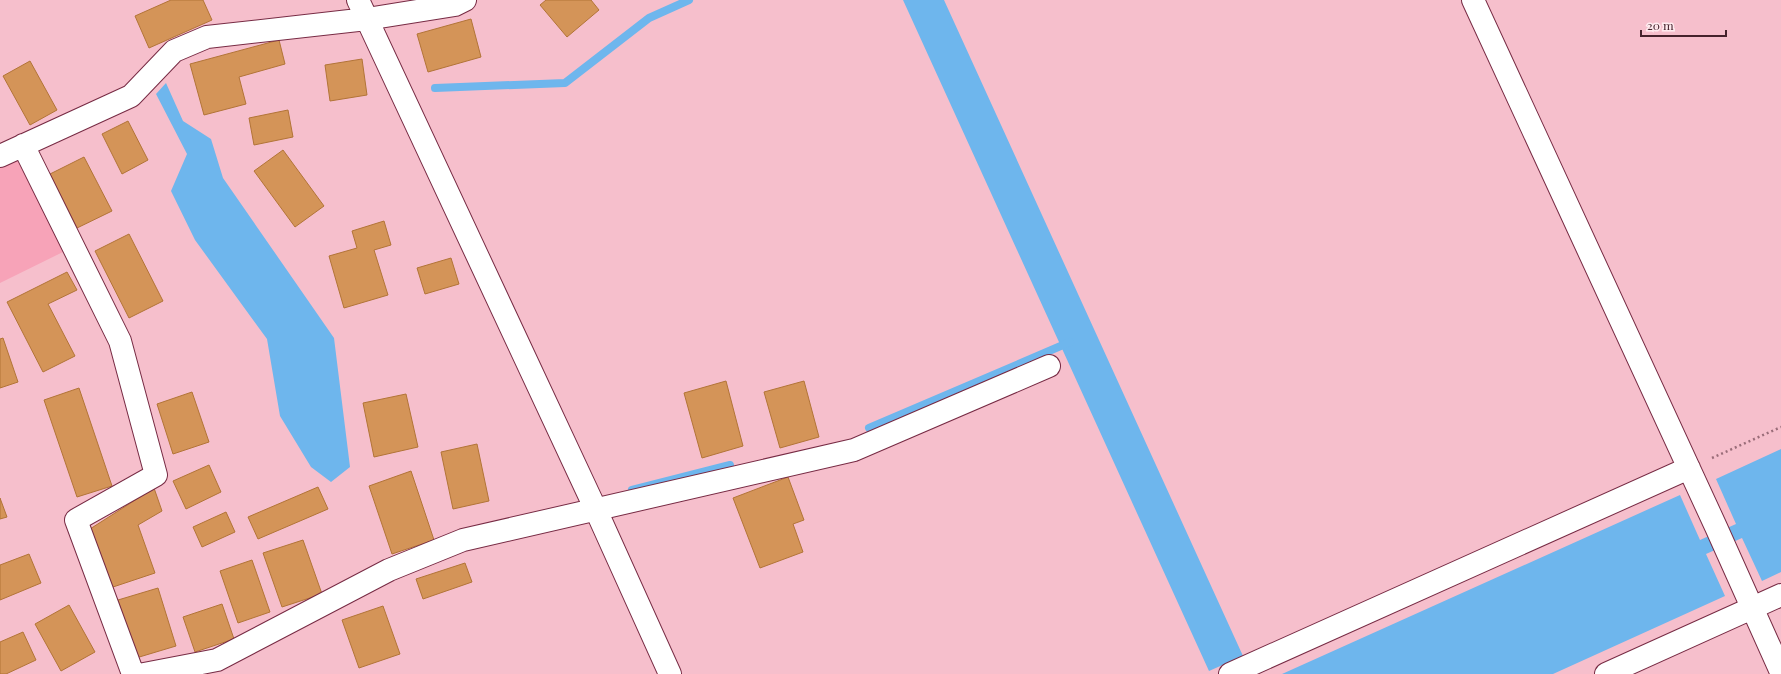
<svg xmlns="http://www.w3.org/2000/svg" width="1781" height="674" viewBox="0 0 1781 674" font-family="'Playfair Display',serif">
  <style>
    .green { fill: #f7a3b8 }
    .water { fill: #6eb6ed }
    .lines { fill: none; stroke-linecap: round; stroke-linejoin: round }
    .stream { stroke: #6eb6ed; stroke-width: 8 }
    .building { fill: #d49458; stroke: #b27437 }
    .minor-casing { stroke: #772b44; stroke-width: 24 }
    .path { stroke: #9a6d79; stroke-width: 2.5; stroke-dasharray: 2 3; stroke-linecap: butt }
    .minor { stroke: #fff; stroke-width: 22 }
  </style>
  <rect width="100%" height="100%" fill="#f6bfcc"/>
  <path class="green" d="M9,141L67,250L0,283V145Z"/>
  <path class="water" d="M903,0H944L1243,656L1209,671Z
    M166,83L183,121L211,139L223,178L334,338L350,467L331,482L311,467L280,416L267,339L195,240L171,191L187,154L156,94Z
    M1781,449V572L1762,581L1742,538L1706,554L1725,596L1553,674H1282L1680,495L1700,540L1736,524L1716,479Z"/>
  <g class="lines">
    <path class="stream" d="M435,88L565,83L649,18L689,0
      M869,428L1070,342
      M632,490L730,465"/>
  </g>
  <path class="building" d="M171,0H203L212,20L149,48L135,16Z
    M546,0H591L599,10L567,37L540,5Z
    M471,19L481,57L428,72L417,34Z
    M279,40L285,64L239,77L246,104L204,115L190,64Z
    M362,59L367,95L330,101L325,65Z
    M30,61L57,110L30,125L3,76Z
    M288,110L293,137L254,145L249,118Z
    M128,121L148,160L122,174L102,134Z
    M283,150L324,206L295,227L254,171Z
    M84,157L112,211L77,228L50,174Z
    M384,221L391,245L374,250L388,295L344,308L329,256L357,248L352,231Z
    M129,234L163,301L129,318L95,251Z
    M451,258L459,284L425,294L417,268Z
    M67,272L77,290L48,304L75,356L43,372L7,302Z
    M3,338L18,382L0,388V339Z
    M726,381L743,446L702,458L684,393Z
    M804,381L819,437L780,448L764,392Z
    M79,388L112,486L77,497L44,400Z
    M192,392L209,442L173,454L157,404Z
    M406,394L418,447L374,457L363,403Z
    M477,444L489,501L453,509L441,452Z
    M209,465L221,492L186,509L173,481Z
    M411,471L434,540L392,554L369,486Z
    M788,477L804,520L793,524L803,552L760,568L733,498Z
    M318,487L328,509L258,539L248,517Z
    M154,488L162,511L138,525L155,573L110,588L90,529Z
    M0,498L7,517L0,519Z
    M226,512L235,532L202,547L193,527Z
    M303,540L322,594L282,607L263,553Z
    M29,554L41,583L0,600V565Z
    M252,560L270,612L238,623L220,571Z
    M465,563L472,582L423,599L416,579Z
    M158,588L176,646L136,658L118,600Z
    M222,604L234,639L195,652L183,617Z
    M69,605L95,652L61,671L35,624Z
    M383,606L400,654L359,668L342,620Z
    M23,632L36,660L6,674H0V642Z"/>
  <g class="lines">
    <defs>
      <path id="minor" d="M358,0L596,510L670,674
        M1473,0L1716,527L1781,672
        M23,145L120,341L156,475L76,520L133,674
        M0,156L131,96L174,51L207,37L367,19L455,5L465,0
        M144,674L217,660L389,570L463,540L854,450L1049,366
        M1230,674L1689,468
        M1606,674L1781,595"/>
    </defs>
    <use href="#minor" class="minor-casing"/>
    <path class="path" d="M1712,458L1781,427"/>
    <use href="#minor" class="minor"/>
  </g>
  <path d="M1641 30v6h85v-6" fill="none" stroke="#45222c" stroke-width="2"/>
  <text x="1647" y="30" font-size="12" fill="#45222c" stroke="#ffebef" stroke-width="3" paint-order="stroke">20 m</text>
</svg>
